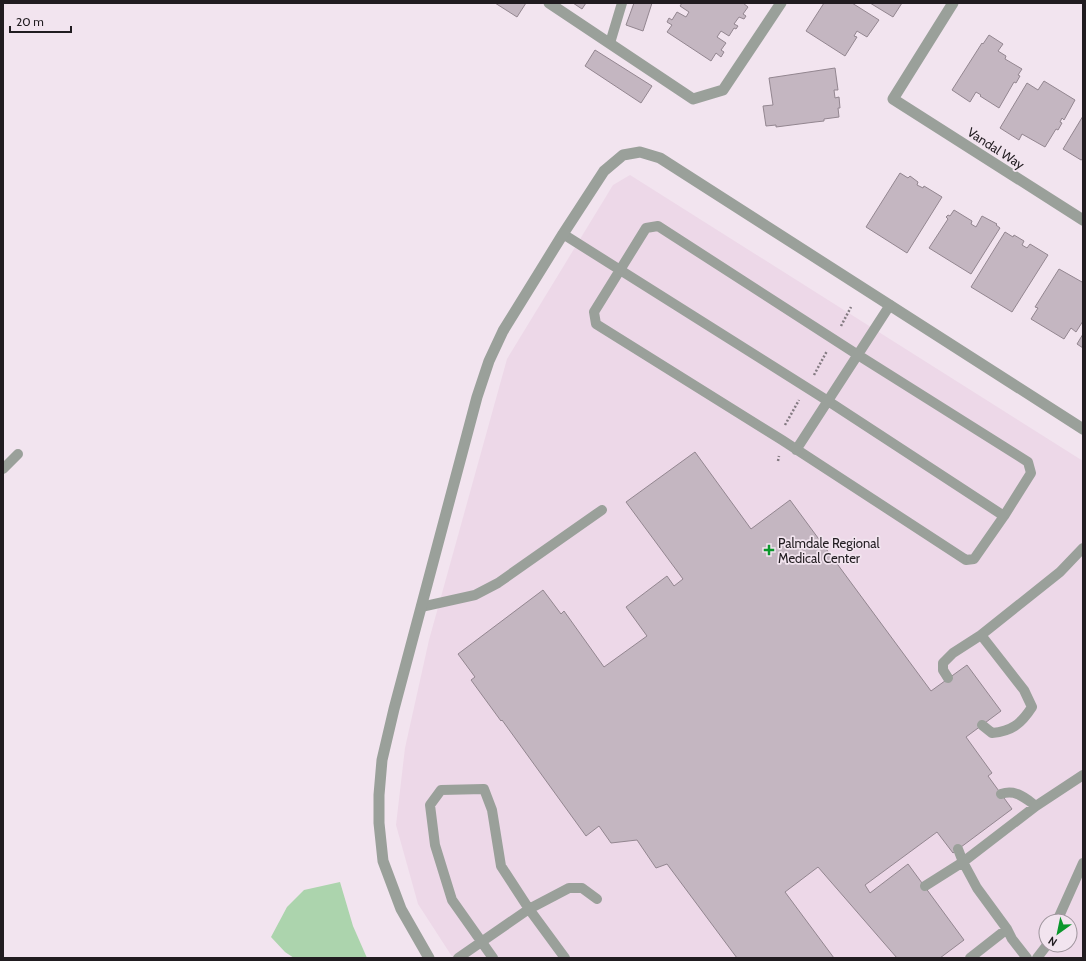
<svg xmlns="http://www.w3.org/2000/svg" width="1086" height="961" viewBox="0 0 1086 961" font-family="Cabin,sans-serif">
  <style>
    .built { fill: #edd8e8; fill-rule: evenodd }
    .water { fill: #acd4ad }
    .building { fill: #c4b6c1; stroke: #938690 }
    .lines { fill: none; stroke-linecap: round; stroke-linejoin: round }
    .path { stroke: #837a81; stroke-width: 2.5; stroke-dasharray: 2 2; stroke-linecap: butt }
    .service { stroke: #9aa09a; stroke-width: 10 }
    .minor { stroke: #9aa09a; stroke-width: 11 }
    .poi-dot { fill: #0b972c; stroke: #f2e4ef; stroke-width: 1.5 }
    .labels { text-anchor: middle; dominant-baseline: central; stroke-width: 3.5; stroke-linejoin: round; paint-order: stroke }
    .street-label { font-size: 13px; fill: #211c20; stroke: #f2e4ef }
    .poi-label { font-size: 13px; fill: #211c20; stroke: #f2e4ef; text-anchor: start }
  </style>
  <rect width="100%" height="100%" fill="#f2e4ef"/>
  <path class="built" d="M630,175L1083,461V958H453L418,904L396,825L405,748L429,640L507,359L613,185ZM1046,921H1070V945H1046Z"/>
  <path class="water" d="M340,882L353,926L367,958H294L285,952L271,937L287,907L304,890Z"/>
  <path class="building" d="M495,3H526L517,17Z
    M573,3H586L582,9Z
    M634,3H652L643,31L626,25Z
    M682,3H743L748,7L743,14L746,16L744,19L739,17L734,24L738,26L736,29L734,28L729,36L721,31L717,37L726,43L721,50L724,52L721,57L716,53L711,61L667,32L672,25L667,22L669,18L672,20L677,12L686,17L689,12L680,6Z
    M824,3H852L879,20L867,37L857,31L854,36L857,37L845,56L806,31Z
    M870,3H902L893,17Z
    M989,35L1003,44L998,51L1006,56L1005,59L1022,69L1018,75L1020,76L1016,83L1014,82L999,108L980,96L981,95L976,92L970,102L952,90L982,43L983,44Z
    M595,50L652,86L641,103L585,66Z
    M835,68L838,90H834L835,98L839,97L840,108H838L839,117L824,119V121L815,122L776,127V125L766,126L763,106L773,105L769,78Z
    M1044,81L1075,100L1064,120L1062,118L1060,122L1062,123L1058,130L1056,129L1045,147L1022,134L1019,140L1000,128L1027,83L1038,90Z
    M1083,116V159L1081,160L1063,149Z
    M900,173L908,178L910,176L918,182L917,185L923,188L924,186L942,197L907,253L866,227Z
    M954,210L972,221L971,224L976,227L982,216L997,224L996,225L1000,228L971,274L929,248L948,219L946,217L948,215L950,216Z
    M1005,232L1013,237L1014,235L1024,241L1022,245L1027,248L1030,244L1048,255L1012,312L971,287Z
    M1059,269L1082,282L1083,280V321L1076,332L1071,328L1064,339L1031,319L1038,308L1035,307Z
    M1083,334V348L1077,344Z
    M695,452L751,529L790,500L931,691L967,665L1001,711L966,737L992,773L988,776L1012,809L953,853L937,832L865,885L870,893L908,864L964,940L940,958H897L818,867L785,892L834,958H737L667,864L656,868L637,840L611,843L599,826L586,836L502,720L501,721L471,680L475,677L458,654L543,590L561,614L564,611L604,667L647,636L626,607L667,576L674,586L683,579L626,502Z"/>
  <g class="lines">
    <path class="path" d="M841,326L851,307
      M814,375L827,351
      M785,425L799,400
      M778,461L779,456"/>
    <path class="service" d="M610,43L622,3
      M658,226L858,355L1028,462L1031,473L1004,516L974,559L966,560L782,440L596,324L594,312L646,228Z
      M563,234L828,401L1004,516
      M796,450L890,305
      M3,469L18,454
      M421,607L475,595L498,583L602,510
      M981,635L1060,572L1083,548
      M948,678L943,670V663L953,653L981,635L1024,690L1032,707C1021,724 1012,731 992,733L982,725
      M1001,794C1016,789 1025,798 1036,806
      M925,886L963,862L958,849
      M1057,921L1083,863
      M458,958L529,909L569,888H582L597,899
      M493,958L452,900L435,845L430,805L441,790L484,789L492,810L501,866L529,909L565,958
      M970,958L1007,929
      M1027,958L1012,939L1007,929L977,888L963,862L1036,806L1083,775
      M1037,958L1047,945"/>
    <path class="minor" d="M549,3L693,99L723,90L781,3
      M953,3L893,99L1083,220
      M429,958L401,909L383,861L379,823V795L382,760L394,709L477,397L489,361L503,331L563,234L604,171L623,155L640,152L660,158L1083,429"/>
  </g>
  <path class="poi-dot" d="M767 544h4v4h4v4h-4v4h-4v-4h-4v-4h4z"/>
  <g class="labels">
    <g class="street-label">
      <text transform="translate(996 148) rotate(33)">Vandal Way</text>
    </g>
    <g class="poi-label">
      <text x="778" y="543">Palmdale Regional<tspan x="778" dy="15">Medical Center</tspan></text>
    </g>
  </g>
  <rect width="1086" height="961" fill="none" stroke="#211c20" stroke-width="8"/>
  <g transform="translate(1058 933) rotate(213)"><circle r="19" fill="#f2e4ef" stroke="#9e949c"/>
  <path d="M0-3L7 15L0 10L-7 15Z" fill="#0b972c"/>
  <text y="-6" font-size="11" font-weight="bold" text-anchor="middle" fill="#211c20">N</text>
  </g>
  <path d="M10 26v6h61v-6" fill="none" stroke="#211c20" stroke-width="2"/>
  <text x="16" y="26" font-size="12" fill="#211c20" stroke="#f2e4ef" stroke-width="3" paint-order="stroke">20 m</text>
</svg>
